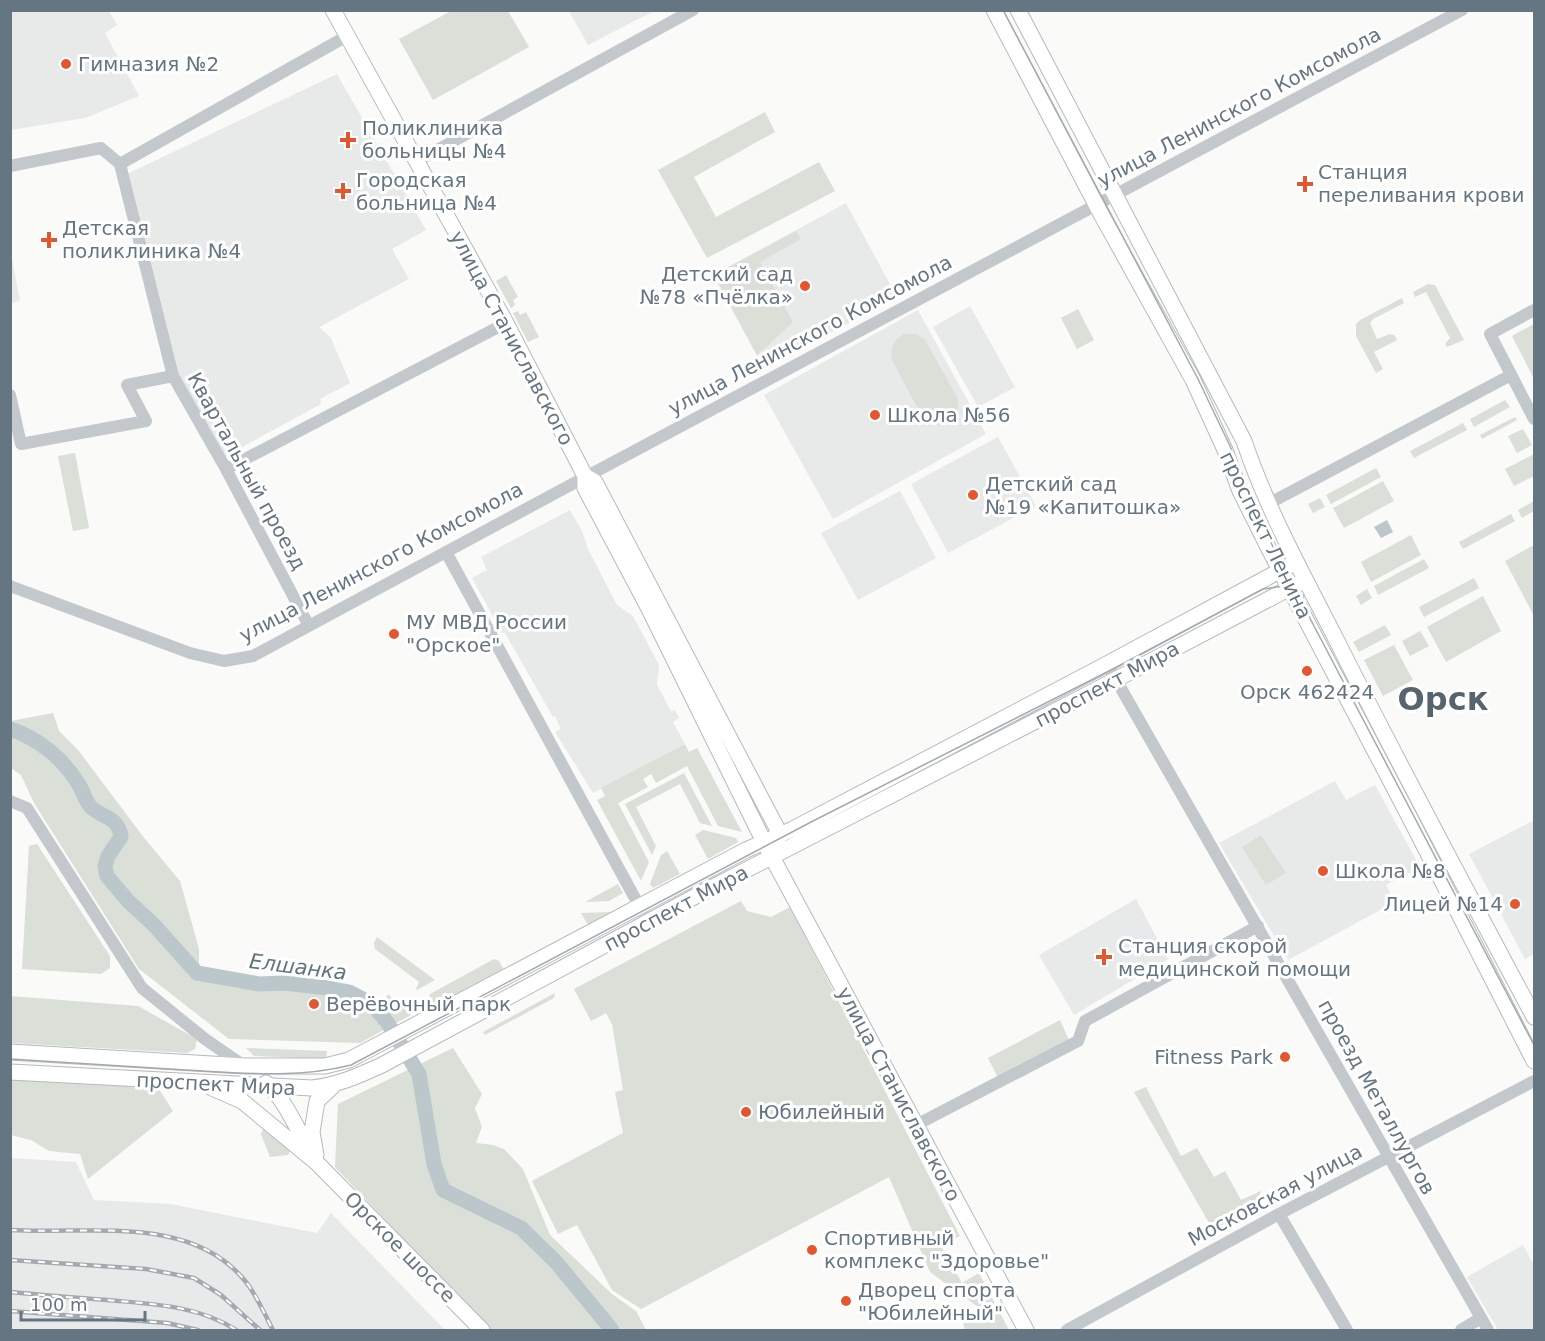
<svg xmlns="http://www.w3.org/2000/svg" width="1545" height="1341" viewBox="0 0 1545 1341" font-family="'DejaVu Sans',sans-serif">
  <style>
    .built { fill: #e8e9e9 }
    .green { fill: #dadfd7 }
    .water { fill: #bbc7cb }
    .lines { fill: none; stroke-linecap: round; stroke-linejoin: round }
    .river { stroke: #bbc7cb; stroke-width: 15 }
    .major-casing { stroke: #b5babe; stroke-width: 17 }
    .minor { stroke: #c3c8cc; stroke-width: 12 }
    .major { stroke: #fff; stroke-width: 15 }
    .tram { stroke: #a2aab0; stroke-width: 1.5 }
    .rail-casing { stroke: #a2aab0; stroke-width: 4.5 }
    .rail { stroke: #fff; stroke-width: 2; stroke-dasharray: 7; stroke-linecap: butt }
    .poi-dot { fill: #e4572e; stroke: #fff; stroke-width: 2 }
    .labels { text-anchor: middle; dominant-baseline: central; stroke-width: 6; stroke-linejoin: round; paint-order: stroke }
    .poi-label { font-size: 20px; fill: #657683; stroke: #fff; text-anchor: start }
    .street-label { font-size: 20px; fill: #657683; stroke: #fff }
    .water-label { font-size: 21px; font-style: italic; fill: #60757c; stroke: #fff }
    .town-label { font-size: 32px; font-weight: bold; fill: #57646e; stroke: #fff }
  </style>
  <rect width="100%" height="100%" fill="#fafaf8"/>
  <path class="built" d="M11,11H109L117,25L105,33L139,96L85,118L11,130Z
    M569,11H654L588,45Z
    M337,74L426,230L392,249L409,279L319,327L331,338L350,383L320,399L321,404L224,457L177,374L127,174Z
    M846,203L897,297L764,369L713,275Z
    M10,248L20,301L11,303H10Z
    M970,306L1015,387L978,407L933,327Z
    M918,310L986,434L833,519L764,395Z
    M998,437L1036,506L948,553L911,484Z
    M900,491L936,558L858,600L821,533Z
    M570,510L582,531L588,549L617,605L633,616L659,665L657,685L671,711L675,710L679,718L673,722L685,744L593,793L555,732L561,729L555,716L553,717L505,633H502L472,578L487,570L481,557Z
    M1335,781L1346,800L1375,785L1420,867L1386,885L1395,902L1288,960L1219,843Z
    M1534,820V954L1525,959L1469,854Z
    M1136,899L1168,959L1074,1015L1039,955Z
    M11,1158L76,1162L94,1200L171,1204L317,1233L331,1213L445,1330H11Z
    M1523,1245L1534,1265V1330H1498L1467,1277Z"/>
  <path class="green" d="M451,11H508L529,47L433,100L399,39Z
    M765,112L775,132L694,177L716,217L819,162L835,191L707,258L658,170Z
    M796,231L801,239L760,262L793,322L757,355L714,275Z
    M506,275L518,297L513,300L515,305L511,308L496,281Z
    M1428,284L1435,285L1464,340L1447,347L1445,344L1450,338L1426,292L1415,297L1413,292Z
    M1402,298L1404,303L1373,319L1370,323L1377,339L1390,334L1394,335L1397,340L1374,352L1383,369L1376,373L1356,336V324L1360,320Z
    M1078,309L1094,340L1077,349L1061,318Z
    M518,311L520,315L526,312L539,337L528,342L513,313Z
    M1534,324V379L1512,336Z
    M904,334H916L925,340L957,397C963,415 944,435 927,420C918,412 900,374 893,362C889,350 893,340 904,334Z
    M1505,400L1510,407L1474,427L1470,419Z
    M1515,417L1517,420L1482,439L1480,435Z
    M1463,423L1467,430L1414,458L1410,451Z
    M1523,429L1532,445L1517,453L1508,436Z
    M75,453L89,528L73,531L58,456Z
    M1534,454V476L1514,486L1505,469Z
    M1376,468L1381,477L1331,504L1326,495Z
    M1383,481L1394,501L1344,528L1333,508Z
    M1320,498L1325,507L1313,513L1308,504Z
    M1534,501V511L1522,518L1518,510Z
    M1511,514L1515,521L1463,549L1459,542Z
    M1411,535L1421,555L1371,582L1361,562Z
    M1534,545V616L1505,561Z
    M1424,559L1429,568L1378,595L1374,586Z
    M1474,578L1479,588L1424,617L1419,607Z
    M1367,589L1372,598L1361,605L1356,596Z
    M1483,596L1501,631L1446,662L1427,627Z
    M1385,625L1391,635L1359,652L1353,642Z
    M1420,631L1429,646L1410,656L1402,641Z
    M1394,645L1413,680L1383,696L1364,660Z
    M53,713L59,731L78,750L145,839L180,881L199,949V977L212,978L242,986L281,987L334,992L380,1007L388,994L411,1015L360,1043L229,1039L139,969L34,803L21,775L11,768V721Z
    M685,744L689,752L697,748L742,832L718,826L687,766L656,783L651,774L643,779L648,787L618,803L649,862L641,881L597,800L605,796L601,788Z
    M684,773L712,826L700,823L680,784L636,807L656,846L652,855L625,804Z
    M703,830L736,838L738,842L708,859L695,835Z
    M1261,835L1286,873L1266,885L1242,847Z
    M37,844L110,956V968L101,974L22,969L29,846Z
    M667,851L680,874L653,888L650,884L661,855Z
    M618,884L623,893L609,901L585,902Z
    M741,901L747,911L771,917L790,907L960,1236L941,1246L962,1283L979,1273L1009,1330H965L963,1323L978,1307L930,1272L889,1177L641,1309L612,1290L577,1225L558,1234L532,1181L623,1133L615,1092L623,1090L612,1024L606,1013L591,1021L574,989Z
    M612,912L588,925L581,913Z
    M377,937L435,980L417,990L416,989L419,982L375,949L374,943Z
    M494,959L499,961L504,970L437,1005L429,999L430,994Z
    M555,993L554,998L485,1035L483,1032Z
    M10,996L138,1006L197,1039L195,1049L187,1053L11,1043Z
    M1060,1020L1069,1040L998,1078L988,1058Z
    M246,1048L327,1051L326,1059L254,1056Z
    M453,1048L482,1094L475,1108L482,1127L476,1143L493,1145L504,1149L523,1169L550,1235L612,1294L636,1311L646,1330H490L335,1167L338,1104Z
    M10,1078L157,1086L173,1111L88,1179L80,1154L49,1151L31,1140L11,1135Z
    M1146,1087L1181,1156L1197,1148L1214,1177L1225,1171L1241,1200L1261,1191L1257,1206L1213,1230L1134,1092Z
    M266,1129L291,1149L288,1155L270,1157L261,1134L262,1131Z"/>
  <path class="water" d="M1387,520L1393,532L1381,538L1374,527Z"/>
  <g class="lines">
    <path class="river" d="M10,729C38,738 64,759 79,785C83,791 85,800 90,806C102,819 118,815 121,837L108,856L105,866L107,876L128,901L154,925L197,973L259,984L284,983L328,988L349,992L372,1004L387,1022L419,1074L434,1164L443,1190L521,1228L556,1262L612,1330"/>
    <defs>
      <path id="major" d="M333,10L506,323L585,476V488L648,607L764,842L1026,1330
        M994,10L1101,214L1193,380L1225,450L1240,491L1270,551L1412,822L1534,1061
        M1018,10L1244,441C1268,512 1304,576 1338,643C1401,769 1468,893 1534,1017
        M585,476L595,482L780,834L777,842
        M10,1052L245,1066H325L349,1060L746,850L793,829L1107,664L1296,562
        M10,1072L312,1088C338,1085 358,1076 382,1065L709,889L1092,692L1305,580
        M266,1083C284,1097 299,1133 311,1153
        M212,1088L242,1101L317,1163L482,1330
        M316,1155L312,1132L317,1101L333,1086"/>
    </defs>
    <use href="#major" class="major-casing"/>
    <path class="minor" d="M417,161L693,10
      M10,166L101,148L120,164
      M1534,310L1490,334L1534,419
      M10,395L21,444L146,421L127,385L173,376
      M226,469L506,323
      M1268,504L1511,375
      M446,552L648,922
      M10,586L190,653L224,661L253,656L563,489L1462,10
      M309,626L226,469L173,376L120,164L347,36
      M1107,664L1488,1330
      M10,801L27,808L142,988L205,1039L244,1066
      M916,1125L1078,1041L1085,1021L1258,926
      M1279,1214L1347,1330
      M1067,1330L1279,1214L1534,1081
      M1461,1330L1481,1318"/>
    <use href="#major" class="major"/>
    <path class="tram" d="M1003,10L1198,379L1230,446L1250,500L1282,565L1534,1045
      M10,1059C69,1063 127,1066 186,1070C240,1073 297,1079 351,1065L813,821L1111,670L1263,589L1284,586L1304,596"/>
    <defs>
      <path id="rail" d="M10,1230C87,1235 191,1213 246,1282C257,1296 265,1315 273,1330
        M10,1260L146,1269L194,1278L221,1295L260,1330
        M10,1292C43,1295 75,1298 107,1300C150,1304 198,1305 236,1330
        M10,1311L167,1323L198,1330"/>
    </defs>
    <use href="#rail" class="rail-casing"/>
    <use href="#rail" class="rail"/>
  </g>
  <g class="poi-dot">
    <circle cx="66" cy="64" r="6"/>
    <path d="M345 131h6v6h6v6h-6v6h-6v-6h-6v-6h6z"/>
    <path d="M1302 175h6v6h6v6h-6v6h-6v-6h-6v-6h6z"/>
    <path d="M340 182h6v6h6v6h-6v6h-6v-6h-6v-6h6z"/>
    <path d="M46 231h6v6h6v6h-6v6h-6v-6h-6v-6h6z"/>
    <circle cx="805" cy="286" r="6"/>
    <circle cx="875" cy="415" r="6"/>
    <circle cx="973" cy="495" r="6"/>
    <circle cx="394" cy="634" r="6"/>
    <circle cx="1307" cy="671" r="6"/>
    <circle cx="1323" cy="871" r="6"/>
    <circle cx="1515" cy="904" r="6"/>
    <path d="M1101 948h6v6h6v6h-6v6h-6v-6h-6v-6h6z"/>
    <circle cx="314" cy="1004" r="6"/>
    <circle cx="1285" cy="1057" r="6"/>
    <circle cx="746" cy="1112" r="6"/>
    <circle cx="812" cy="1250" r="6"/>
    <circle cx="846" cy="1301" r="6"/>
  </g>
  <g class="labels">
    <g class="poi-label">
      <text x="78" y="64">Гимназия №2</text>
      <text x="362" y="128">Поликлиника<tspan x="362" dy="23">больницы №4</tspan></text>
      <text x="1318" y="172">Станция<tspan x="1318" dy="23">переливания крови</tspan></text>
      <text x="356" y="180">Городская<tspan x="356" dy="23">больница №4</tspan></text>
      <text x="62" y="228">Детская<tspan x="62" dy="23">поликлиника №4</tspan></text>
      <text x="793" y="274" text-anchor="end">Детский сад<tspan x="793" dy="23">№78 «Пчёлка»</tspan></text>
      <text x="887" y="415">Школа №56</text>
      <text x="985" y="484">Детский сад<tspan x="985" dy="23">№19 «Капитошка»</tspan></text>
      <text x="406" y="622">МУ МВД России<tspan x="406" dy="23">"Орское"</tspan></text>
      <text x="1307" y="692" text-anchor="middle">Орск 462424</text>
      <text x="1335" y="871">Школа №8</text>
      <text x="1503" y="904" text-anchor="end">Лицей №14</text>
      <text x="1118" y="946">Станция скорой<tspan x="1118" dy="23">медицинской помощи</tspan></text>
      <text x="326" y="1004">Верёвочный парк</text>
      <text x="1273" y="1057" text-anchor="end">Fitness Park</text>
      <text x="758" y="1112">Юбилейный</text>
      <text x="824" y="1238">Спортивный<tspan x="824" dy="23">комплекс "Здоровье"</tspan></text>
      <text x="858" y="1290">Дворец спорта<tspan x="858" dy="23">"Юбилейный"</tspan></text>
    </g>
    <g class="street-label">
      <text transform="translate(1239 107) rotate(-28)">улица Ленинского Комсомола</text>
      <text transform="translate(810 335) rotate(-28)">улица Ленинского Комсомола</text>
      <text transform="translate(512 338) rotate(62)">улица Станиславского</text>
      <text transform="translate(247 471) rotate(61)">Квартальный проезд</text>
      <text transform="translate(1266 535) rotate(64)">проспект Ленина</text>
      <text transform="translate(381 562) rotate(-28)">улица Ленинского Комсомола</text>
      <text transform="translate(1107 684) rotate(-28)">проспект Мира</text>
      <text transform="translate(676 908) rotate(-28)">проспект Мира</text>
      <text transform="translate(216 1084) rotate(3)">проспект Мира</text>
      <text transform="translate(899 1094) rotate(62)">улица Станиславского</text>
      <text transform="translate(1377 1097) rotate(61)">проезд Металлургов</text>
      <text transform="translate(1275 1195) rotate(-28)">Московская улица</text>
      <text transform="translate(400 1247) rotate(45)">Орское шоссе</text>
    </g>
    <g class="water-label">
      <text transform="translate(298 967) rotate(7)">Елшанка</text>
    </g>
    <g class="town-label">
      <text x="1443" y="699">Орск</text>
    </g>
  </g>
  <rect width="1545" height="1341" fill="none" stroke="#657683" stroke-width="24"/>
  <path d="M21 1311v9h124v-9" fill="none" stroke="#657683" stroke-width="3"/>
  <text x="30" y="1311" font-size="18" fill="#657683" stroke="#ffffff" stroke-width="4.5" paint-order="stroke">100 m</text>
</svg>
